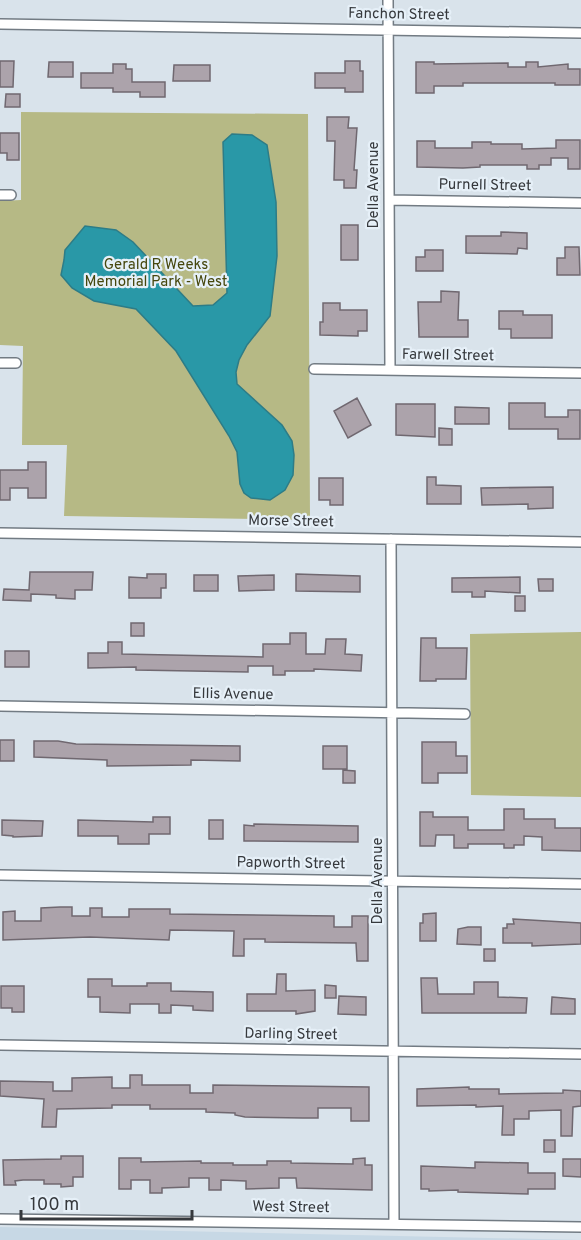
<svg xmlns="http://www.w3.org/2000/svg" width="581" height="1240" viewBox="0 0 581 1240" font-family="Overpass,sans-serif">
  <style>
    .built { fill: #c7d8e5 }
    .green { fill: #b6b985 }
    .water { fill: #2998a7; stroke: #2d7c87; stroke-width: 1.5 }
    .building { fill: #aca3ab; stroke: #706870; stroke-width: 1.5 }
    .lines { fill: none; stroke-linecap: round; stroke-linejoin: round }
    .street-casing { stroke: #727b83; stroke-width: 12 }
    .street { stroke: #fff; stroke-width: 9 }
    .labels { text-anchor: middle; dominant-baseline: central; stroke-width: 4.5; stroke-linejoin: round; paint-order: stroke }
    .street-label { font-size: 15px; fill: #36393d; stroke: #e6f0f8 }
    .park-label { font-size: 15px; fill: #46470d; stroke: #e6f0f8 }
  </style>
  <rect width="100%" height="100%" fill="#d9e3eb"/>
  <path class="built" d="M0,1227L581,1240H0Z"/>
  <path class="green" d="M21,112L308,114L310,520L64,516L67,445H22L23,346L0,345V201L21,200Z
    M581,632V797L471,795L470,634Z"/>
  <path class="water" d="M232,134L252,135L267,145L276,202L277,256L270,316L247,345L239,360L236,372L237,384L282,425L292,441L294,455L293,475L285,490L270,500L251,498L244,493L240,484L237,452L229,436L176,351L136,309L94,301L72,288L61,275L64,260L65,250L85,226L116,230L133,242L193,306L213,305L227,293L223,142Z"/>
  <path class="building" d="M0,61H14L13,87H0Z
    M345,61H360V71H363V92H345V88H315V73H345Z
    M49,62H73V77H48Z
    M416,62H434V64L508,63V67H526V62H538V67L568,64V69H580V85H555V83H463V86H434V93H416Z
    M113,64H126V69H132V82H165V97H140V92H113V88H81V73H113Z
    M174,65H210V81H173Z
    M6,94H20V107H5Z
    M327,117H349L348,128H357L354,170H357L356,188H344V180H334L335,141H327Z
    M0,133H19V160H7V153H0Z
    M556,140H580V169H568V158H551V165H539V169H527V165H480V167L463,168L417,167V141H435V148H472V142H491V144H522V149L556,148Z
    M341,225H358V260H341Z
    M501,232L527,233V249L518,248L517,254L466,253V236H501Z
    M565,247H579L580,275H557V258H565Z
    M425,250H443V271H416V257H425Z
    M441,291L459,292L458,320H468V337H419L418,302H441Z
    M323,303H340V310H367V331H358V336L320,335V322H323Z
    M499,311H523V315H552V338H511V329H499Z
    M357,398L371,425L348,438L334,411Z
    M509,403H545V417H568V410H580V439H558V429H509Z
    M396,404H435V437L396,435Z
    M455,407L489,408V424H455Z
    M439,428L452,429V445H439Z
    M28,462H46V498H28V488H10V500H0V470H28Z
    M427,477H436V485L461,486V504H427Z
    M319,478H343V505H330V500H319Z
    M553,487V508L528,509V504L482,505L481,488Z
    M30,572H93L92,590H75V599L56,598V595L31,594V601L3,600L4,589L29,590Z
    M147,574H166V588H161V598H129V577L147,578Z
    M296,574L360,576V592L296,591Z
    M194,575H218V591H194Z
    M274,575V590L239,591L238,576Z
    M520,577V593L485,591V597H472V592H452V578Z
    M538,579H553V591H539Z
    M515,596H525V611H515Z
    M131,623H144V636H131Z
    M290,633H306V654H325L326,639H346L345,654L362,655L361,671L314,669V671H285V675H273V666H248V672L136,670V667L88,668V653H108V642H122V654L263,657V644H290Z
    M421,638H436V648H467L466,679H436V681H420Z
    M5,651H29V667H5Z
    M0,740H14V761H0Z
    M34,741H58L76,744L240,746V761L191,760V765L107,766V760L34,757Z
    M422,742H456V756H467V773H438V783H422Z
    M323,746H347V769H323Z
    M343,770L355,771V783H343Z
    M504,809H524V819H555V828H581V851L542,850V837L524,836V845H514V848H504V844H468V848H454V835H436L435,846H420V812H433V817H468V830H504Z
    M153,817H170V834H149V844H118V836H78V820L153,822Z
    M2,820L43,821L42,836L13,837V836L2,835Z
    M209,820H223V839H209Z
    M254,824L358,826V842L244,841V825L254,826Z
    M60,907H72V916H90V908H102V917H129V909H170V914L334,916V927H352V916H368V961H357L356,943L265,942V939H244V956H233L234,931L170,930L169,940L90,937L3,940V912L15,911V921H41V908Z
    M436,913V941H420V923H423V914Z
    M513,919L581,923V944L532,946V943H503V928H507V924H514Z
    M468,927H481V945L457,944L458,929Z
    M484,949H495V961H484Z
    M277,974H286V991L315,990V1011L296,1014V1011H247V994H276Z
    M421,978H437L438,994H474V982H498V997L527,998L526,1013H422Z
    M88,979H112V986H147V983H171V991L213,992V1011L193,1010V1006L171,1005V1013H159V1004H130V1013L100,1012V997H88Z
    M325,985L336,986V998H325Z
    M1,986H24V1012H12V1008H1Z
    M339,996L366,997V1015L338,1014Z
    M552,997L575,999V1014H551Z
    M130,1075H142V1085H190V1093H213V1085L369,1087V1121H351V1108H318V1118H303L245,1117L235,1115V1113L206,1112V1109H150V1105H112V1108L57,1109L56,1127H42L44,1099L0,1096V1081L53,1082V1091H72V1078L112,1077V1088H130Z
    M469,1087V1089H499V1094L563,1093V1090L581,1091V1106L573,1107L572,1136H561V1110L529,1111V1119H514V1135H502L503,1106L476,1107V1105L417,1106V1089Z
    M544,1140H555V1152H544Z
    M61,1156H83V1177H73V1186L61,1187V1184H44V1180H23L15,1181L16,1185H4L3,1160L61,1159Z
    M119,1158H141V1162L201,1161V1163H233V1165H267V1161H291V1163L353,1164V1159L365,1158V1165H372V1190L297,1188L296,1178H279V1188L246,1189V1181L221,1180V1190H209V1178H189V1187L162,1188V1193H150V1180H131V1189H119Z
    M563,1159H581V1177L563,1176Z
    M475,1162L528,1163V1173H555V1189H528V1194L458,1192V1190L429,1191V1189H421V1166L475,1168Z"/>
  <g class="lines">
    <defs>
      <path id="street" d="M388,0L390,370
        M0,24L581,33
        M0,195H11
        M389,200L581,203
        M0,363H16
        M314,369L581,373
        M0,533L581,542
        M391,539L394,1224
        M0,706L465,714
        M0,875L581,884
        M0,1045L581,1054
        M0,1219L581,1227"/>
    </defs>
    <use href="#street" class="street-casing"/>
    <use href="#street" class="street"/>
  </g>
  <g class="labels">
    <g class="street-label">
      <text transform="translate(399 15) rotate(1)">Fanchon Street</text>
      <text transform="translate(374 185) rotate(-90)">Della Avenue</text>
      <text transform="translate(485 186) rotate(1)">Purnell Street</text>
      <text transform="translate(448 356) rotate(1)">Farwell Street</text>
      <text transform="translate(291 522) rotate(1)">Morse Street</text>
      <text transform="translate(233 695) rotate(1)">Ellis Avenue</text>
      <text transform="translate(291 864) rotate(1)">Papworth Street</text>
      <text transform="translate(378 881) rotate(-90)">Della Avenue</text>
      <text transform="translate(291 1035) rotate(1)">Darling Street</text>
      <text transform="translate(291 1208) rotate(1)">West Street</text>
    </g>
    <g class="park-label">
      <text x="156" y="265">Gerald R Weeks<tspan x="156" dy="17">Memorial Park - West</tspan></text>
    </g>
  </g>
  <path d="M21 1210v9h171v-9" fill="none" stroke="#36393d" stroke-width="3"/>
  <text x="30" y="1210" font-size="18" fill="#36393d" stroke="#e6f0f8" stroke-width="4.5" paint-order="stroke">100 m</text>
</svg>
